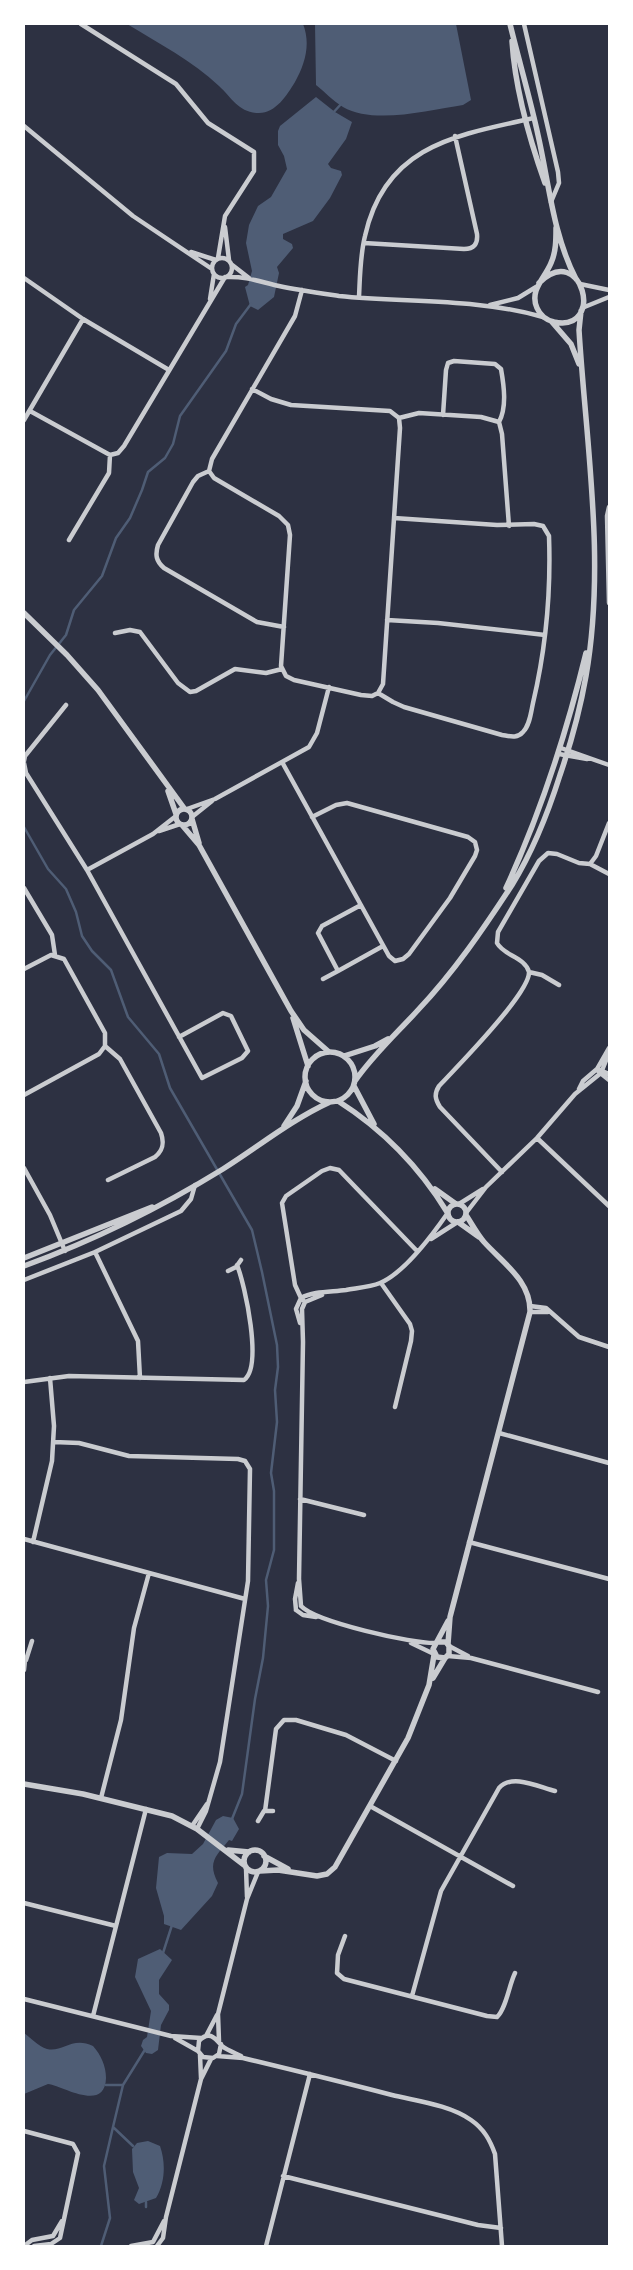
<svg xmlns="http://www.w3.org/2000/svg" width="633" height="2270" viewBox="0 0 633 2270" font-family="'Fira Sans',sans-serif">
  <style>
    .water { fill: #4f5d75 }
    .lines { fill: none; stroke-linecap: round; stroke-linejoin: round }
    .stream { stroke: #4f5d75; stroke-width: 2.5 }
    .minor { stroke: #caccd0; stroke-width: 4.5 }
    .tertiary { stroke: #caccd0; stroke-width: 5.5 }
  </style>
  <rect width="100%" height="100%" fill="#2d3142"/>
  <path class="water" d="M127,24H303C311,44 305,64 295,82C287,95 276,113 259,113C239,113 232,98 219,86C193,61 158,43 127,24Z
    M315,24H456L471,100L463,105C429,110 374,125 343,107C333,101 325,92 316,85Z
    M316,97L335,112L352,122L346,139L328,164L331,168L341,171L342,175L330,198L313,221L283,234V239L292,244L293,248L277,267L279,273L274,297L258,310L250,306L245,287L248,285L252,271L246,243L249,225L258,206L271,197L287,169L284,156L278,145V131L280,126Z
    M223,1816L233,1818L239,1829L232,1841L229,1840C216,1856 207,1862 218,1883L212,1896L181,1930L164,1924V1916L156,1888L159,1857L167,1853L192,1854L203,1844L216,1820Z
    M160,1949L172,1960L159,1980V1994L169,2005V2010L161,2025L158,2050L152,2054L146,2053L141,2046L143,2040L147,2037L151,2011L135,1977L138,1959Z
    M24,2033C31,2038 38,2046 47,2049C62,2053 72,2036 93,2046C101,2055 106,2066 106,2078C105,2113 63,2086 48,2084L24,2094Z
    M148,2141L160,2146C166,2163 165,2183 156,2198L139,2204L134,2200L139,2188L133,2172L132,2149L137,2143Z"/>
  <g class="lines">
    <path class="stream" d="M332,114L342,103
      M24,701L50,655L66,635L74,610L102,576L116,538L130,518L142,490L148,472L165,458L173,444L180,416L226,351L236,324L251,304
      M24,827L48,869L66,889L76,912L82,936L92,951L111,970L128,1017L159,1054L170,1088L252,1230L262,1272L277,1345L278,1367L275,1390L277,1422L271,1473L274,1491V1550L266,1580L268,1606L263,1658L255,1699L242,1794L232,1819
      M163,1953L172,1925
      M106,2085H123
      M113,2127L133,2146
      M146,2207V2202
      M101,2246L110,2218L104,2166L113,2127L123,2085L146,2048"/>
    <path class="minor" d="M81,24L176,84L208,123L254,152V171L225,216L218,258
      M524,24L558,172L559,183L551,202
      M24,126L133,216L212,269
      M225,227L229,260
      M364,243L464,249C474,249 478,244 477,234L455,136
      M191,252L216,260
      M212 268a10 10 0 1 1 20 0a10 10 0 1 1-20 0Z
      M231,264L249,278
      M227,277C245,276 261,282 279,286C298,290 319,293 339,296C407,303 477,298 543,317
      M24,278L83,319L169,370
      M580,284L609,290
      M302,290L295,316L212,459L209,471L214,478L279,516L288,525L290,535L281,666L286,676L294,680L361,695L372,696L378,693
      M359,297C360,277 360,256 365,236C385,145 457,135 534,118
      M210,299L214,274
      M490,305L518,298L536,287
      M582,308L609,297
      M252,389L271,399L291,405L390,411L399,418L400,428L383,684L378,693
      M30,411L110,455
      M443,415L446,370L448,363L454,361L495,364L501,369C504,386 507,407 499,422
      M399,418L419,413L481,417L499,422L502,434L509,526
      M24,420L83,319
      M209,471L198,476L193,482L158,545C155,555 156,561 164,568L257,622L284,627
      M609,507L607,516L609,603
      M69,540L109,473L110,455L118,453L124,446L225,277
      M387,620L438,623L545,635
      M115,633L130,630L140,632L178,683L190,692L196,691L235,669L266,673L282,669
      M378,693L393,702L404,707L502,735C509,736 517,739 523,732C530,725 531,712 533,703C546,648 551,592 549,536L543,526L534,524L497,525L394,518
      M561,748L609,765
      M559,754L587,759
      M24,761L25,756L66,705
      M282,762L389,956L395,961L403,959L409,954L450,898L475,856L477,850L475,842L468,837L347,803L336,805L312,817
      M24,763L26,773L87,870L202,1078L242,1058L248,1051L231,1016L223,1013L179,1037
      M187,809L215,799L309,747L317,733L329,687
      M192,817L212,801
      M159,831L180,824
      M590,864L596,856L609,823
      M87,870L153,834L176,816
      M24,888L52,935L55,955
      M361,905L322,926L318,933L338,971L383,946
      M24,969L51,955L64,959L105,1033V1046
      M323,979L338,971
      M559,985L542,975L529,972C525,957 504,956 497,943L498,932L539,861L548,853L557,854L579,863L590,864L609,874
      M105,1046L120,1059L161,1133C164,1142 164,1150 155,1157L108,1180
      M600,1070L609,1074
      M599,1072L609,1080
      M579,1089L583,1081L597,1069L609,1048
      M24,1095L99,1054L105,1046
      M537,1138L609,1206
      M24,1168L50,1215L65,1251
      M502,1172L440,1107C435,1099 434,1094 439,1086C456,1068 530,993 529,972
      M459,1204L483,1189
      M466,1213L486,1187L537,1138L575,1094L601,1073L609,1053
      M431,1239L456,1223
      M95,1252L138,1341L140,1378
      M228,1271L236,1267L241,1260
      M24,1280L95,1252L181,1211L191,1199L195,1185
      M381,1283L410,1324L412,1331L411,1341L395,1407
      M305,1302L301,1298L295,1285L282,1203L286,1196L322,1171L330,1168L339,1170L417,1251
      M305,1302L322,1295
      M530,1306L546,1308L579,1337L609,1347
      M530,1312H548
      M300,1323L296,1309L301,1298C313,1291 332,1292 346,1290C357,1288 370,1287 380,1283C404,1273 433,1234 447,1214
      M24,1382L69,1376L244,1380C263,1367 245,1285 237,1265
      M499,1433L609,1463
      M54,1442L79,1443L129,1456L238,1459L245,1461L250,1469L248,1581L220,1762L206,1811L197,1829
      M300,1499L364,1515
      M24,1539L245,1599
      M33,1542L52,1461L54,1426L50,1378
      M469,1542L609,1579
      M301,1606L299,1579L303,1342L302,1309L305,1302
      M301,1606C316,1622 413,1644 436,1643
      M296,1610L295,1599L298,1583
      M296,1610L303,1615L316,1617
      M411,1643L434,1654
      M449,1646L468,1656
      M448,1656L471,1658L598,1692
      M26,1660L32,1641
      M24,1670L25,1660
      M101,1798L121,1720L134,1628L149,1573
      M370,1806L513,1886
      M265,1811L276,1729L284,1720H296L346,1735L396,1761
      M258,1821L264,1811H273
      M192,1826L207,1804
      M246,1868L247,1897
      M24,1903L116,1926
      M345,1936L338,1955L337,1973L344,1979L487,2016L497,2017C506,2009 509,1985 515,1973
      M412,1996L441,1891L499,1788C512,1773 539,1787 555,1791
      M24,1999L171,2036L201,2038
      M93,2016L146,1809
      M206,2036L217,2015
      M175,2038L198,2051
      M219,2041L218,2014L247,1899L258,1872
      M221,2044L219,2054L213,2058L203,2057L198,2051L199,2041C209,2030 215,2038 222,2046C227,2050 235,2053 241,2056
      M200,2055L201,2078
      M217,2056L243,2058C293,2070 342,2082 392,2095C417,2101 450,2105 471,2120C484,2129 490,2140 495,2154L502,2246
      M24,2131L73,2144L78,2153L60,2238L51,2244L34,2246
      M283,2176L478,2225L501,2228
      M24,2246L32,2240L53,2236L62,2221
      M131,2246L153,2242L164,2221
      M157,2246L163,2238L166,2217L201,2079L211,2059
      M266,2246L310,2074"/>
    <path class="tertiary" d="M510,24C519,61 530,98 538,135C549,183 553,235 576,279
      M512,41C515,89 529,138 545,183
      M539,283C582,240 606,333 554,322C546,320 540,315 537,308C529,290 545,278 551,263C556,252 556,240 556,228
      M552,322L571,344L579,364
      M24,613L67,655L98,690L184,808
      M168,791L176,814
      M176 817a8 8 0 1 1 16 0a8 8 0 1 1-16 0Z
      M192,819L199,843
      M182,825L199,845L291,1011L304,1030L329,1052
      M506,888C541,812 566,735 586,653
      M293,1018L308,1066
      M305 1077a25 25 0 1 1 50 0a25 25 0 1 1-50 0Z
      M344,1056L375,1046L388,1039
      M355,1081C373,1055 397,1033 418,1010C454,972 484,928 512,885C533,851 548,813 560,775C571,743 580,710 586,676C606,562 586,444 579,330L581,311
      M354,1086L374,1124
      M338,1101C382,1129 420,1168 447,1212
      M284,1126L297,1106L306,1081
      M435,1189L456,1204
      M448 1213a9 9 0 1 1 18 0a9 9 0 1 1-18 0Z
      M458,1222L479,1237
      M24,1258L152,1207
      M24,1266C95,1240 158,1209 223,1169C258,1147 291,1120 330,1102
      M438,1642H446L449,1646V1654L445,1658L437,1657L433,1649L448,1621
      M448,1644L450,1617L530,1312C531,1281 503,1263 484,1242C477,1234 472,1224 466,1215
      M433,1678L445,1658
      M24,1784L83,1794L172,1816L197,1829L244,1865
      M228,1850L249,1852
      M244 1861a11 11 0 1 1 22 0a11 11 0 1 1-22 0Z
      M264,1856L288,1869
      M260,1871L278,1870L317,1876L327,1874L335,1867L408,1738L429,1685L434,1655"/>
  </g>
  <rect width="633" height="2270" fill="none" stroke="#ffffff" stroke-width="50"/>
</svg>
